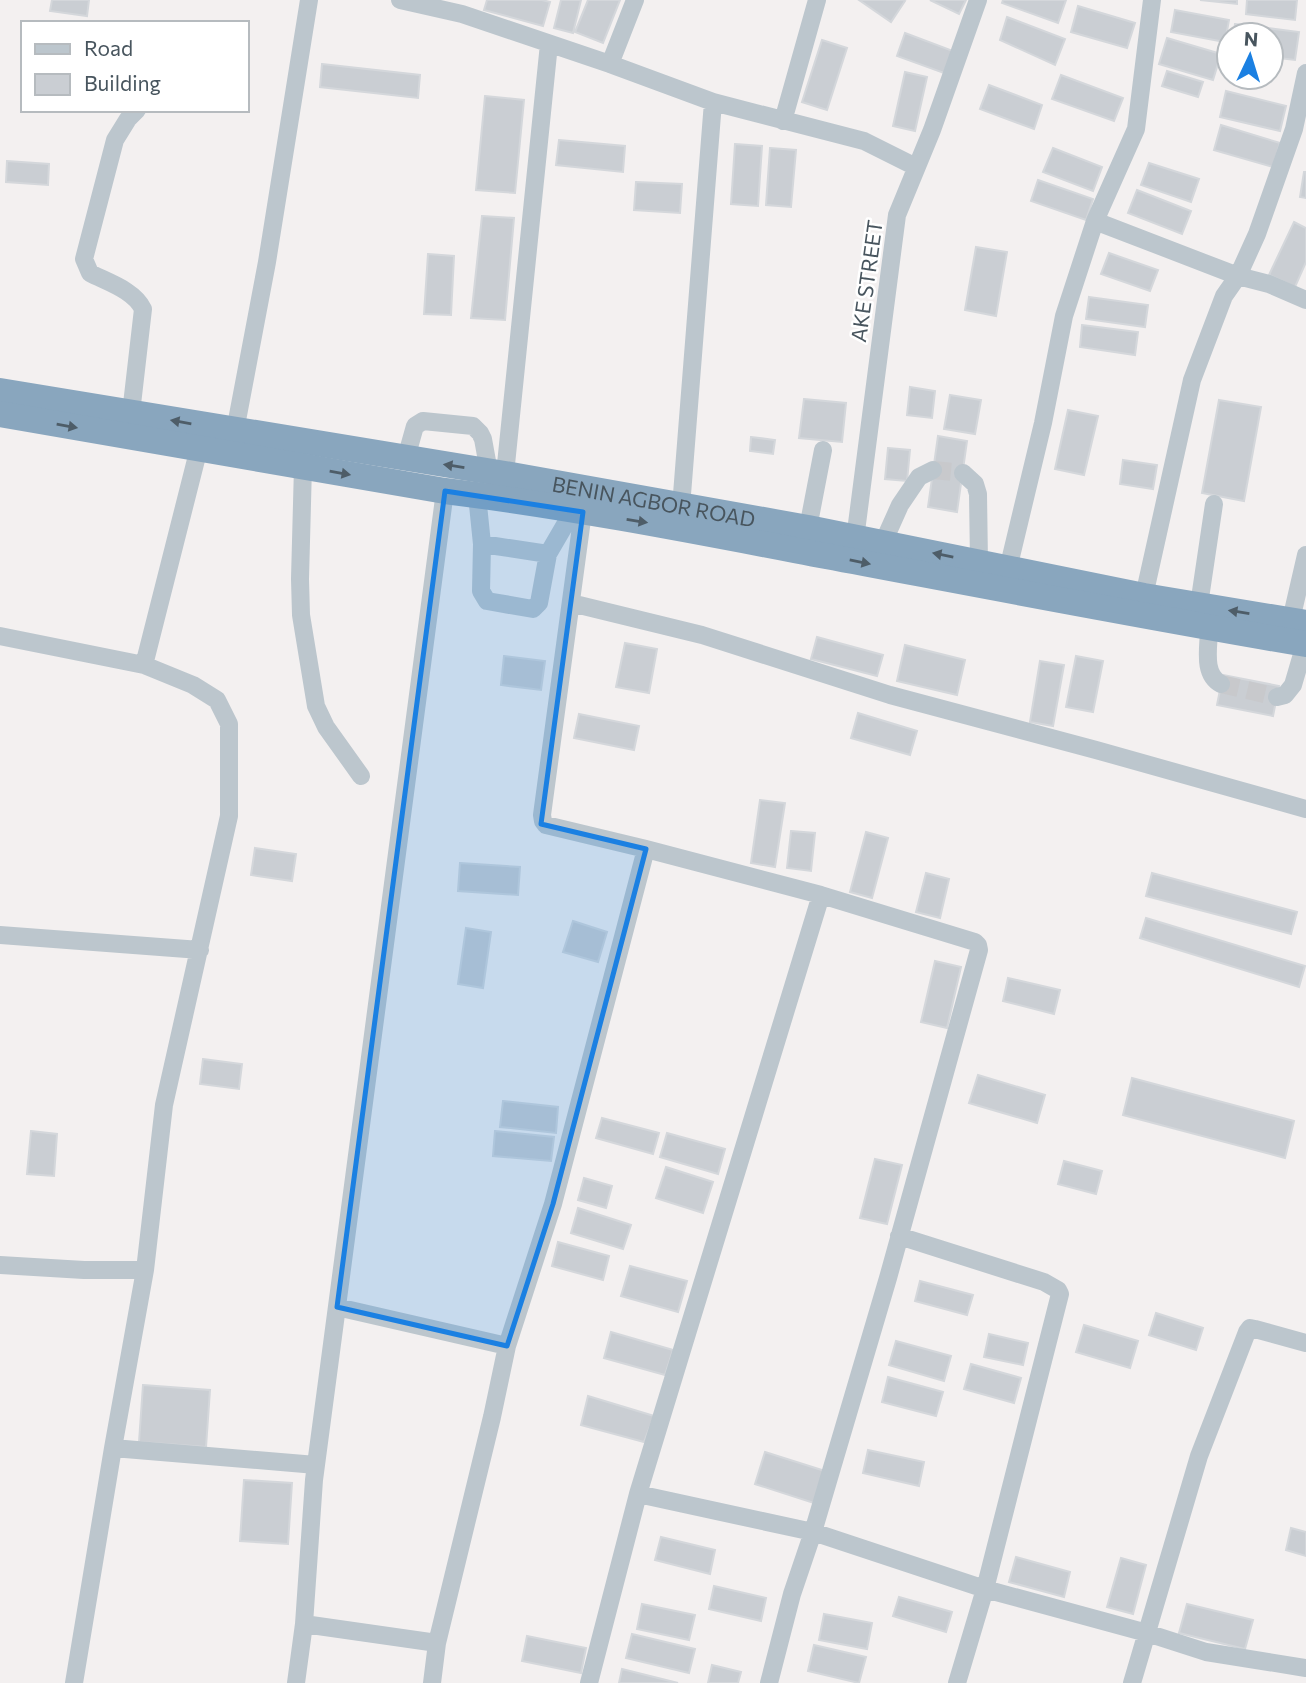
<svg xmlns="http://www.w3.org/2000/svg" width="1306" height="1683" viewBox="0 0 1306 1683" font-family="Commissioner,sans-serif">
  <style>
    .building { fill: #caced3; stroke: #d4d7db; stroke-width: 2 }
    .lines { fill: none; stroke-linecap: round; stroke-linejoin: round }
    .minor-tunnel { stroke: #c8c9cc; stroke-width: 18; stroke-dasharray: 18 9; stroke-linecap: butt }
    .minor { stroke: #bcc6cd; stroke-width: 18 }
    .highway { stroke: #89a6be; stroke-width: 26 }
    .oneway { fill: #4e5d68 }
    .marked { fill: #1b80e2; fill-opacity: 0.2; stroke: #1b80e2; stroke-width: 5; stroke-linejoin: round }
    .labels { text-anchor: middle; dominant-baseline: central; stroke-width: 5; stroke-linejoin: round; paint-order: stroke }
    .street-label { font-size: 21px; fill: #48555e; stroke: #fff }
  </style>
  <rect width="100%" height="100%" fill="#f3f0f0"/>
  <path class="building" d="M52,0H89L87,16L50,11Z
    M487,0H542L550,2L543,26L484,10Z
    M561,0H581L573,33L554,28Z
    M588,0H620L603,43L575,32Z
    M859,0H903L905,1L891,22Z
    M930,0H966L959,14Z
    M1003,0H1066L1058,23L1002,3Z
    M1200,0H1237V4Z
    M1247,0H1297L1295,20L1246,14Z
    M1078,6L1135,23L1127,48L1071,32Z
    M1175,10L1229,20L1225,42L1171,32Z
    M1007,17L1065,39L1055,65L1000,40Z
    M1235,24L1299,32L1295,60L1271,57V35H1233Z
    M905,33L953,51L944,73L897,56Z
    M1167,38L1221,54L1213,80L1159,64Z
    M822,40L847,48L827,110L802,102Z
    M322,64L420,75L418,98L320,87Z
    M1167,71L1203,82L1198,97L1162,86Z
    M905,72L927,77L915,131L893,126Z
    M1061,75L1123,98L1114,121L1052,99Z
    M989,85L1042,105L1034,129L980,109Z
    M1226,91L1286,106L1280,131L1220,117Z
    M485,96L524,100L515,193L476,190Z
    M1221,125L1280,143L1273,167L1214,150Z
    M559,140L625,146L623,172L556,165Z
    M735,144L762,146L758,206L731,204Z
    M770,148L796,150L791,207L766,205Z
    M1053,148L1102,167L1093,191L1043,172Z
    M7,161L49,164L48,185L6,182Z
    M1149,163L1199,179L1191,202L1141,185Z
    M1304,172H1306V198L1300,197Z
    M1038,180L1093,199L1086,220L1031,201Z
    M636,182L682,184L680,213L634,210Z
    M1137,190L1191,211L1182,234L1128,213Z
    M482,216L514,218L505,320L471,318Z
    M1294,222L1306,228V262L1295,287L1269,275Z
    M976,247L1007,252L996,316L965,310Z
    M1109,253L1158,270L1150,291L1101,274Z
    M428,254L454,256L451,315L424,314Z
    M1089,297L1148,305L1145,327L1086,319Z
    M1082,325L1138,332L1135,355L1080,347Z
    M910,387L935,391L932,418L907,415Z
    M950,395L981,400L975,434L944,429Z
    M804,399L846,403L842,442L799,438Z
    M1219,400L1261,407L1244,501L1202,493Z
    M1068,410L1098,416L1084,475L1055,469Z
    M938,436L967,441L957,512L928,507Z
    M751,437L775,440L773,454L750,451Z
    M888,448L910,450L907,481L885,479Z
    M1123,460L1157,465L1153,489L1120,484Z
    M817,637L883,655L877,676L811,659Z
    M625,643L657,649L649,693L616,687Z
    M905,645L965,660L957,695L897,681Z
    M504,656L545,661L541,690L501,685Z
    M1076,656L1103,661L1093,712L1066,707Z
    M1040,661L1064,665L1053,726L1030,722Z
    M1223,675L1279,686L1273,716L1217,705Z
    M858,713L917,731L910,755L851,738Z
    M579,714L639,726L634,750L574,738Z
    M760,800L785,803L775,867L751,863Z
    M791,831L815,833L811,871L787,868Z
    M866,832L888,838L872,898L850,892Z
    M255,848L296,854L292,881L251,875Z
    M460,863L520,867L518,895L458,891Z
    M926,873L949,879L940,918L916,912Z
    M1152,873L1297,912L1291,934L1146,896Z
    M1146,918L1305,966L1299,987L1140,938Z
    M573,921L607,932L598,962L563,952Z
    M466,928L491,932L483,988L458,984Z
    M935,961L961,967L947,1028L921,1022Z
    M1008,978L1060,990L1054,1014L1003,1001Z
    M203,1059L242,1064L239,1089L200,1084Z
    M978,1075L1045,1095L1037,1123L969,1103Z
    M1132,1078L1294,1121L1285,1158L1123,1115Z
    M503,1101L558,1107L556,1133L500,1127Z
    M602,1118L659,1133L653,1154L596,1138Z
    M31,1131L57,1134L54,1176L27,1174Z
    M495,1131L554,1137L551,1161L493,1156Z
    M667,1133L725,1149L718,1174L660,1157Z
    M875,1159L902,1165L887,1224L860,1218Z
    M1064,1161L1102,1171L1096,1194L1058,1184Z
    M666,1167L713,1182L703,1213L656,1198Z
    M584,1178L612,1186L606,1208L578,1200Z
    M578,1208L631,1225L623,1249L571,1233Z
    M558,1242L609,1256L603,1280L552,1266Z
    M630,1266L687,1281L678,1312L621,1296Z
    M920,1281L973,1295L967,1315L915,1301Z
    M1156,1313L1203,1328L1196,1350L1149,1335Z
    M1084,1325L1138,1341L1130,1368L1076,1352Z
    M611,1332L673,1350L665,1375L604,1358Z
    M989,1334L1028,1343L1023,1365L984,1357Z
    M896,1341L951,1356L944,1381L889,1365Z
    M971,1364L1021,1378L1014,1403L964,1389Z
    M888,1377L943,1392L936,1416L882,1402Z
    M143,1385L210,1390L206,1447L139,1442Z
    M588,1396L654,1416L644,1442L581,1425Z
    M868,1450L924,1462L919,1486L863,1473Z
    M765,1452L828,1472L817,1504L755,1484Z
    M244,1480L292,1483L288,1544L240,1541Z
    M1291,1528L1306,1532V1556L1286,1550Z
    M661,1537L715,1550L710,1574L655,1560Z
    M1016,1557L1070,1572L1064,1597L1009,1582Z
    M1121,1558L1146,1565L1133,1614L1107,1607Z
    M714,1586L766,1598L761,1621L709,1609Z
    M899,1597L952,1612L946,1632L893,1616Z
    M642,1604L695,1615L689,1640L637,1629Z
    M1187,1604L1253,1620L1245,1649L1179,1633Z
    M824,1614L872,1623L867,1649L819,1640Z
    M632,1634L695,1649L689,1673L626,1658Z
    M527,1636L586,1648L581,1673L522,1661Z
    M814,1645L866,1657L859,1683L808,1671Z
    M712,1665L741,1672L738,1683H708Z
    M622,1669L678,1683H619Z"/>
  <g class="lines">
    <path class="minor-tunnel" d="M933,470L963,473
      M1221,684L1277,697"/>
    <path class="minor" d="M400,0L462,14L610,64L713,102L864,141L916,167
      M610,64L635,0
      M783,121L817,0
      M1095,221L1238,276L1269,284L1306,300
      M131,413L143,309C134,290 107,282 90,273L84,259L115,140L128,119L137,110
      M235,431L267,262L309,0
      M406,458L415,426L423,421L473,426L480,433L483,439L489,472
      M303,466L300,579L301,615L316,706L326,727L361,776
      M963,473L975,484L978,494L979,562
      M505,474L549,44
      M477,495L482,544L548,554L573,511
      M681,507L713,102
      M583,512L542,815L543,821L546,825L646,849L821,895L975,942L978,945L979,950L888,1278L813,1532L792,1594L769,1683
      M808,528L823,450
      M855,539L897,215L932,130L978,0
      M883,543L900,505L919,477L933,470
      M482,544L481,591L487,601L533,609L539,603L548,554
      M1008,569L1043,423L1064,316L1095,221L1136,129L1152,0
      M1144,596L1192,380L1224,296L1238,276L1257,234L1294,129L1306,73
      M571,603L702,635L890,695L1096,750L1306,809
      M1199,605L1214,504
      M1291,620L1306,555
      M1209,628C1209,647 1202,674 1221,684
      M0,636L144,665L193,685L217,700L229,724V816L164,1105L145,1270
      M144,665L199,448
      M1277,697L1285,695L1293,685L1305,644
      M0,935L200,950
      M899,1236L1044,1282L1058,1290L1060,1294L985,1589L957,1683
      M0,1265L84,1270H145L113,1448L74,1683
      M337,1307L507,1346
      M113,1448L316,1465
      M638,1494L813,1532L985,1589L1147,1633L1206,1652L1306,1668
      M304,1624L437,1643L432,1683
      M437,1643L492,1417L507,1346L553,1204L646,849
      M296,1683L304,1624L314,1480L445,491
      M589,1683L638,1494L821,895
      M1132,1683L1199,1456L1247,1332L1250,1328L1255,1329L1306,1343"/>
    <g class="highway">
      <path id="s1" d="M0,391L505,474L808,528L1144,596L1306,623"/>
      <path d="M0,414L445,491C573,507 700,532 826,556C986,586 1146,617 1306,644"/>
    </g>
  </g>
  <defs><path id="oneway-solid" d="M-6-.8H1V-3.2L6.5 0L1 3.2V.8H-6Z" transform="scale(1.75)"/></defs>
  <g class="oneway">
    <use href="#oneway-solid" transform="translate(181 422) rotate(-170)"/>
    <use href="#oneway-solid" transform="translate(67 426) rotate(10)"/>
    <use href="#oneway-solid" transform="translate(454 466) rotate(-171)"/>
    <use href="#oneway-solid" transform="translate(340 473) rotate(10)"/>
    <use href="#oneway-solid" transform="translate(637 521) rotate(9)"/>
    <use href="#oneway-solid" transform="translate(943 555) rotate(-169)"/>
    <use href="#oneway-solid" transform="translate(860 562) rotate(11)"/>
    <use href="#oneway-solid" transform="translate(1239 612) rotate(-171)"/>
  </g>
  <path class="marked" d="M445,491L583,512L541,824L646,849L553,1204L507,1346L337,1307Z"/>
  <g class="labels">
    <g class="street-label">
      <text transform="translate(866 281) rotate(-82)">AKE STREET</text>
      <text stroke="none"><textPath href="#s1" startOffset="663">BENIN AGBOR ROAD</textPath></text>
    </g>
  </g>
  <rect x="21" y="21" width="228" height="91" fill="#ffffff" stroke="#b6bbbf" stroke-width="2"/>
  <rect x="35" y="44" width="35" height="10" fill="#bcc6cd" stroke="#b6bbbf" stroke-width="2"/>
  <text x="84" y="56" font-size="21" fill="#48555e">Road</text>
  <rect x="35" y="74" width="35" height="21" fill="#caced3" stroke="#b6bbbf" stroke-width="2"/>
  <text x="84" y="91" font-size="21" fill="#48555e">Building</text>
  <g transform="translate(1250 56) rotate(4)"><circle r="33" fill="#ffffff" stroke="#b6bbbf" stroke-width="2"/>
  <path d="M0-5L12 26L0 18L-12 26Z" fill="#1b80e2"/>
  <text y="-10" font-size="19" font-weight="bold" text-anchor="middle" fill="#48555e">N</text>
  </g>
</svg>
